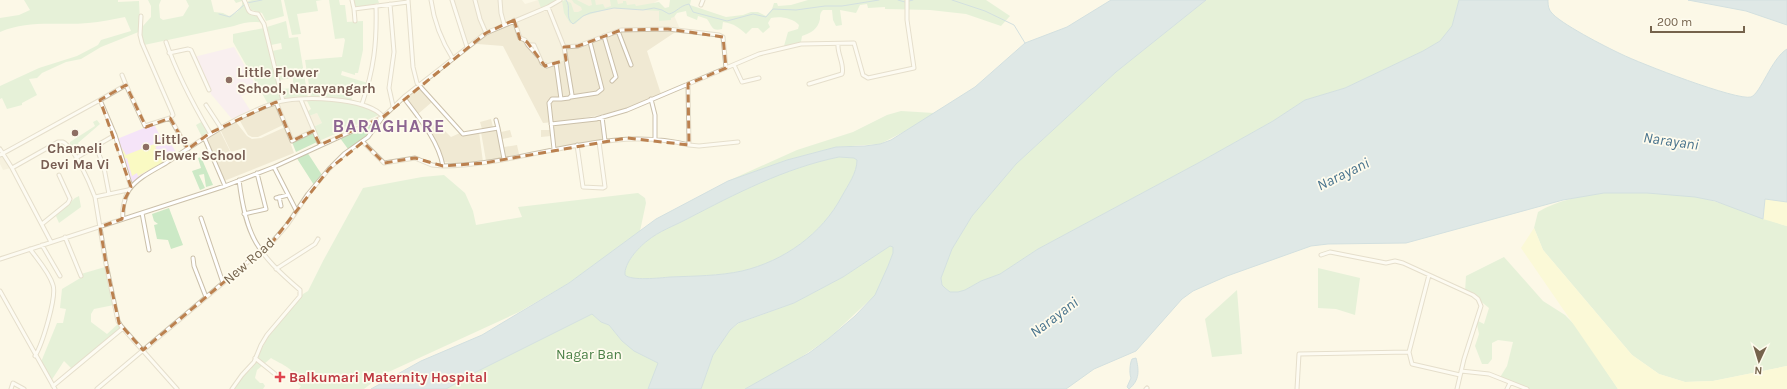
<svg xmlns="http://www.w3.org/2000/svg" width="1787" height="389" viewBox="0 0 1787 389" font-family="Karla,sans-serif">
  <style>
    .residential { fill: #f0e9d3 }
    .education { fill: #f5e4f8 }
    .green { fill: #cce9c6 }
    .sand { fill: #fafac3 }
    .water { fill: #bcd6e5; stroke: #a2c3d6; fill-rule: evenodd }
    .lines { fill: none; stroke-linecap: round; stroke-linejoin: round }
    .stream { stroke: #a2c3d6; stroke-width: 1 }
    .minor-casing { stroke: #cbc0aa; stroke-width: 5 }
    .minor { stroke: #fff; stroke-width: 3 }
    .marked { fill: none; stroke: #bb814f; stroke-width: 3; stroke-dasharray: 8 5; stroke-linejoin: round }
    .education-dot { fill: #8d6e63; stroke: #fefbed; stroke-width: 1.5 }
    .health-dot { fill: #e0444e; stroke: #fefbed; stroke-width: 1.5 }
    .labels { text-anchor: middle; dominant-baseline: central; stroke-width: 3.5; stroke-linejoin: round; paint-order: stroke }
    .education-label { font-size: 14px; font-weight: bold; fill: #785e54; stroke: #fefbed; text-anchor: start }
    .street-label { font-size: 14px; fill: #75634c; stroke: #fefbed }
    .park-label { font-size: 14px; fill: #4b8047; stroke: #fefbed }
    .health-label { font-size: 14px; font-weight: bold; fill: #be3a42; stroke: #fefbed; text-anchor: start }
    .water-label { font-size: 15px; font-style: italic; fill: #4a748e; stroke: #fefbed }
    .district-label { font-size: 18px; font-weight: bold; letter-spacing: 1px; fill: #8c6491; stroke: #fefbed }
  </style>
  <rect width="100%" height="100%" fill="#fcf8e7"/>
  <path class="residential" d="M453,0H522L525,4L538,0L544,12L565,0H659L650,5L673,13L680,29L647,51L661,94L616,112L567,121L543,123L503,46L465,43Z
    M420,86L432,102L418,114L405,99Z
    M300,101L311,130L293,140L278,105L281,103Z
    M274,104H276L283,125L258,137H252L248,135L240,121L241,120Z
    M317,113L322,123L313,127L309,116Z
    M491,119L493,127L482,129L480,122Z
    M601,119L603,140L557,147L555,145L552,124Z
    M236,122L247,136L252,139L261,138L283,128H285L294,153L224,181L205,138L219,129L232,155L244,150V148L231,152L220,129Z
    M434,124L441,132L444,130L451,137L460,133L464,135L479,132L483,162L457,164L444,162L441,153L429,130Z
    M498,129L503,158L486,161L481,132Z
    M510,130L512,137L502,139L501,132Z
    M541,130H550L551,136L541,137Z
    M517,145L519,154L505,157L504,147Z
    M0,156H3L11,168L3,170L0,164Z"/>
  <path class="education" d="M234,47L256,86L255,91L241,96L250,110L232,119L211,94L194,57Z
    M154,124L161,138L167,137L177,154L131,183L117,139Z"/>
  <path class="green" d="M24,0H118V2L139,1L140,22L143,26L151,17V6L148,0H161L159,5L160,18L163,20L183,16L189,6L186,0H211L214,12L223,13L229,16L237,12L242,5V1L236,3L234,0H246L250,11L260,13L265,23C253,21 245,22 234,26L144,45L141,31L101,47L81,59L66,62L42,73L37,78L29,79L37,95L22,103V105L7,109L2,98L0,99V86L39,68L77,56L98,45L101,40L131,31L125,17C113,19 101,22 88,23C58,26 30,19 0,32V18L19,15L30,10Z
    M252,0H281L284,16L266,21L262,13L251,10L248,1Z
    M284,0H322L316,1L318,11L297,14L301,34L292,35Z
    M329,0H339L340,5H345L347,22L363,21V50L358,73H355V75L342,71L341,75L368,83L367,86L356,84L351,101L311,98L305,60L342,57L345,40L344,38L335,39Z
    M354,0H378L379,3L355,8Z
    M538,0H558L541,8Z
    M565,0L571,3L574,12H578L582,10L581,7L574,3L572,0H577L589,6L592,5L591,0H595L596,5L603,4L605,8L611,6L610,0H617L618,4L623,3V1H626L627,5L635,4L636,6L659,2L665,8L669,7L670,0H691L690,5L726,17L743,15L751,12H758L766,16L772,9L774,3H777L778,6L791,5L808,0H986L1010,16L1001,26L966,14L930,10L885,9V7L868,8L867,4L860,5L856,13L840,10L842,25L836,26L833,20L832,10H823C820,13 820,15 820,19C818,29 811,33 802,36L801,42L784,46L788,32L798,29L799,25C793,18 780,16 771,18L768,23L770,27L763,33L758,28H752L746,34C738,27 735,24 723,22L722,29C712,32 712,26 707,19L698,16L697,20L687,16L686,11L677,13L674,17L671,18V20L659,21V11L612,8L584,16L575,24L570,23L564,13L562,1Z
    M1206,0H1459L1452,26L1440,41L1423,51L1345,88L1305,100L1273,121L1200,162L1038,249L1000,274L981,281L965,290L958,292H950L945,288L942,285L941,278L952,249L972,216L1016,164L1116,72Z
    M286,21L289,38L298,37L308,98L285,99L281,89L293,88V78L280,80L279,76L289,75L288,68L277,69L272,51L282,49L281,43L271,45L267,27Z
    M264,28L282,99L268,104L233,42V34Z
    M307,101C332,101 358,99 379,115L319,141L313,127L322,123L317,113L309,116L307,112L311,109Z
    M901,111L934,113L917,125L880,144L836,147L787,160L728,181L797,150L853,132L887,115Z
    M97,120L100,124L78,143L84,153L76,158L70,147V142L95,126L93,122Z
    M203,121L208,132L202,137L196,125Z
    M374,123L375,125L367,135L348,149L340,138Z
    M312,132L317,142L296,152L292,142Z
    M307,152L322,175L314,185L296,157Z
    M201,157L213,185L206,187L204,174L199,175L205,188L200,190L192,171L201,168L198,158Z
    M839,157L854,158L857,160C857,173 848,185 842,196C822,234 784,261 742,271C719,276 694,276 670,277C660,278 631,281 625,275C624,263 638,248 647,241C659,231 674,226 687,219C735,193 785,168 839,157Z
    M444,175L465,193L473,211L476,225L522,217L518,207L638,193L645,198L646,203L640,231L569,283L519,312L382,375L364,389H299L301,386L298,384C298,370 281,364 271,358L257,370L255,378L260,383H263L265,386L263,389H234L243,376L251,369L268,337L303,294L308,291L323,261L363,188L422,177Z
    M1604,193C1634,193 1666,191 1696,197C1727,203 1757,217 1787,226V366L1713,381L1685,382L1659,374L1632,355L1543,250L1534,228L1538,212C1558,200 1580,196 1604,193Z
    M79,196L81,207L59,223L56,216L75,198Z
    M169,208L183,245L171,249L168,240L157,239L154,225L158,224L154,221L152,214Z
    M890,246L893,247V253L882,281L875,295L828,339L785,368L745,389H701L713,355L730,330L739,323L794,303L843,277Z
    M1504,257L1543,301L1565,315L1577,327L1618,389H1527L1499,379L1507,366L1513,342L1498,340L1492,343V359L1488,364H1482L1475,346L1479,334L1476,320L1484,324L1489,308L1473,295L1465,292L1466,276Z
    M105,267L114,305L94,309L91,314V322L107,334L118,324L121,328L72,369L64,361L51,381L41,362L57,323H63L66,309L60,308L62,289L82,277L81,274Z
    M1318,268L1360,278L1355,315L1336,309L1318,308Z
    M1237,290L1242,354L1212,357L1205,319Z
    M592,314L601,322L609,325L622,341L644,356L659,363L648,389H446L476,372Z"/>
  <path class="sand" d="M157,141L159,143L163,141L164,143L155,147L164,162L138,176L137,173L132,176L127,158L124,159L122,148L126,155L157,143Z
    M1765,199L1787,202V226L1763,219Z
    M1534,228L1543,250L1632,355L1659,374L1685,382L1713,381L1787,366V389H1618L1521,248Z"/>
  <path class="water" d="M1111,0H1206L1116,72L1016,164L972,216L952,249L941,278L942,285L945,288L950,292H958L965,290L981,281L1000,274L1038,249L1200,162L1273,121L1305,100L1345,88L1423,51L1440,41L1452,26L1459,0H1548C1548,4 1548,8 1551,12C1559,23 1606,47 1621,54C1639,63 1737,101 1751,97C1761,93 1771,59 1787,49V202L1765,199L1763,219L1715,201L1695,197L1647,193H1604L1563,200L1406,243L1328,244L1311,246L1227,276L1193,291L1182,299L1136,351L1094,369L1066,389H745L809,353L828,339L855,316L875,295L888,266L893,253V247L890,246L843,277L794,303L738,323L730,330L713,355L701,389H648L658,363L634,351L622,341L609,325L601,322L592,314L476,372L446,389H371L421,361L482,335L569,283L656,219L728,181L787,160L836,147L865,146L880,144L891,140L975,87L1025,43L1067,27ZM839,157L854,158L857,160C857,173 848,185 842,196C822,234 784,261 742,271C719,276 694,276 670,277C660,278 631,281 625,275C624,263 638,248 647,241C659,231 674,226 687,219C735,194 785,168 839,157Z
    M1688,0H1787V25L1746,11Z
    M1136,358C1139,370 1140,380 1129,389L1127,387L1131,378C1129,373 1130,363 1132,359Z"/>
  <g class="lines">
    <path class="stream" d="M566,0C572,7 564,17 573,24L583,16L590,13L614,8L643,10L654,8L662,10L669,14C677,12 679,6 689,4L693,12L727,21L753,14L766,17L773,9L796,10L825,6H842L879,0
      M898,0L905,2L913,0
      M952,0L985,11L1014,25L1025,43
      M247,3L262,0
      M219,14L230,17L244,5"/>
    <defs>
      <path id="minor" d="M244,0C250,10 245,13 258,14L264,24L283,101
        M352,0L354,9L408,2
        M408,0L413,67L417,83L463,134L498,128L504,159
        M431,0C434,22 441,40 453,59
        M452,0L467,47
        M475,0L480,19L486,33
        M500,0L501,13L504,24
        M390,4L394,52L389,88L393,106
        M701,5L703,0
        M548,7L564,47L578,46L621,30L668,29L719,35L723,37L726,68
        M354,9L355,21
        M141,16L140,35L142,43L172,112L173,115L170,118
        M514,20L520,38L525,40L528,45H534L542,63L547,66L556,63L561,99H552L549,103L554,149
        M618,31L631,65
        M604,36L616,77L612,81
        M166,42C177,74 193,104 210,133
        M528,45L538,56
        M169,53L188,49L191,50L209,90
        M734,65L742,82L759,78
        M122,75L126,85
        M809,84L842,74C845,65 837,54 838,44
        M571,97L597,93L602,89L590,42
        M561,99L569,98L572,95L564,47
        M651,99L655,115V140
        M301,100L320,145
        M276,102L292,141L313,131
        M362,104C374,69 377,43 376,6
        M206,105L221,128
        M602,117L605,141
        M496,120L498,128
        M551,124L596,119L627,110L759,54L801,44L854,43L863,75L868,78L914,68L907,20V0
        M204,137L225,186
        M363,142L384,163L415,158L432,165L443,166C438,140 419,118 404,98
        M577,145L583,187L603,188L605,187L599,142
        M689,145L699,146L738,142
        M96,146L115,135
        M0,149L12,168L51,242
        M0,155L100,100
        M76,158L96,146L104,168L109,194
        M443,166C527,165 605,124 689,145L688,84
        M274,167L296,210
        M12,168L58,142H63C75,148 90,184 95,197L128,190
        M131,187L115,135L100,100L126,85L145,126L170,118L188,149
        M95,197L106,264L118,321L121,326L177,389
        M279,197L281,206
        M276,198L288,195
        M142,213L149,250
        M244,214L266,209L257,173
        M201,218L223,283
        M123,219C122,210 124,198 129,190C137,178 154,170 166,163C201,140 235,116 275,103C297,95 369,97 383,117
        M42,224L68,203L70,199L59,175
        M65,237L81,276
        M42,245L60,276
        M30,249C38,260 49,272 53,285C57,297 42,345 35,356
        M1321,255L1330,252L1386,263L1395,261L1403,263L1473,295L1478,299L1481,306L1464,359L1457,389
        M193,258L194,266L206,297
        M0,259L225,186L274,167L383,117L404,97L486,33L548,7L560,0
        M276,269L315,244L318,239
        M0,291L55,389
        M1409,352L1429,275
        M255,358L275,374
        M1461,371L1489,374L1527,389
        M53,386L123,328
        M11,389L13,383L24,389
        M97,389L274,240L287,225L308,194L329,169L344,154L368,137L382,118
        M232,389L242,375L254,362L261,345L267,335L300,296V290C257,253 246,237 239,180
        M1146,389L1147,388
        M1297,389L1299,354L1409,352L1412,364L1460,375
        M1507,389L1510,383"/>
    </defs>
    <use href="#minor" class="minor-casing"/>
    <use href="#minor" class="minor"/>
  </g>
  <path d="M0 0H1787V389H0ZM514,20L520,39L527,42L545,66L566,60L564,47L578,46L621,30L668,29L723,37L726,68L688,84L689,145L627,138L484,163L443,166L415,158L384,163L363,142L329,169L274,240L143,350L119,323L106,264L100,227L122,219L125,199L131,187L100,100L126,85L146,127L170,118L188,149L210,133L276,102L292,141L313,131L320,145L383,117L486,33Z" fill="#fcf8e7" fill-opacity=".55" fill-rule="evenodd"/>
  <path class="marked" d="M514,20L520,39L527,42L545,66L566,60L564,47L578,46L621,30L668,29L723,37L726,68L688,84L689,145L627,138L484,163L443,166L415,158L384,163L363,142L329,169L274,240L143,350L119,323L106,264L100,227L122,219L125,199L131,187L100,100L126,85L146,127L170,118L188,149L210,133L276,102L292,141L313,131L320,145L383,117L486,33Z"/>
  <g class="education-dot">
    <circle cx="229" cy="80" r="4"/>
    <circle cx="75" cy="133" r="4"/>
    <circle cx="146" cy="147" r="4"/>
  </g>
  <path class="health-dot" d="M278 371h4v4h4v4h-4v4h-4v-4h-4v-4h4z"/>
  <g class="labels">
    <g class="education-label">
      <text x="237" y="72">Little Flower<tspan x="237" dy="16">School, Narayangarh</tspan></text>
      <text x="154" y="139">Little<tspan x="154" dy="16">Flower School</tspan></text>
      <text x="75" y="148" text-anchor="middle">Chameli<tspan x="75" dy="16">Devi Ma Vi</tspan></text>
    </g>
    <g class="street-label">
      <text transform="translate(249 261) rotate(-41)">New Road</text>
    </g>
    <g class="park-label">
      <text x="589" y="354">Nagar Ban</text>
    </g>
    <g class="health-label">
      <text x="289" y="377">Balkumari Maternity Hospital</text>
    </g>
    <g class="water-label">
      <text transform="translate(1671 141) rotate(8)">Narayani</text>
      <text transform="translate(1343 174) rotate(-26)">Narayani</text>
      <text transform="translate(1054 317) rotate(-37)">Narayani</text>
    </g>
    <g class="district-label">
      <text x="389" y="126">BARAGHARE</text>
    </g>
  </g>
  <g transform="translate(1759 361) rotate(184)" stroke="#fefbed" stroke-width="3" paint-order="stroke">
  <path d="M0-3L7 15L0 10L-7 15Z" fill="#75634c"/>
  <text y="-6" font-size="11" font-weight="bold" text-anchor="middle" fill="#75634c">N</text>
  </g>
  <path d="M1651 26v6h93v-6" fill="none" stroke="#75634c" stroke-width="2"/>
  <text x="1657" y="26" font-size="12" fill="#75634c" stroke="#fefbed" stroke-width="3" paint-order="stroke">200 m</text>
</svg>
